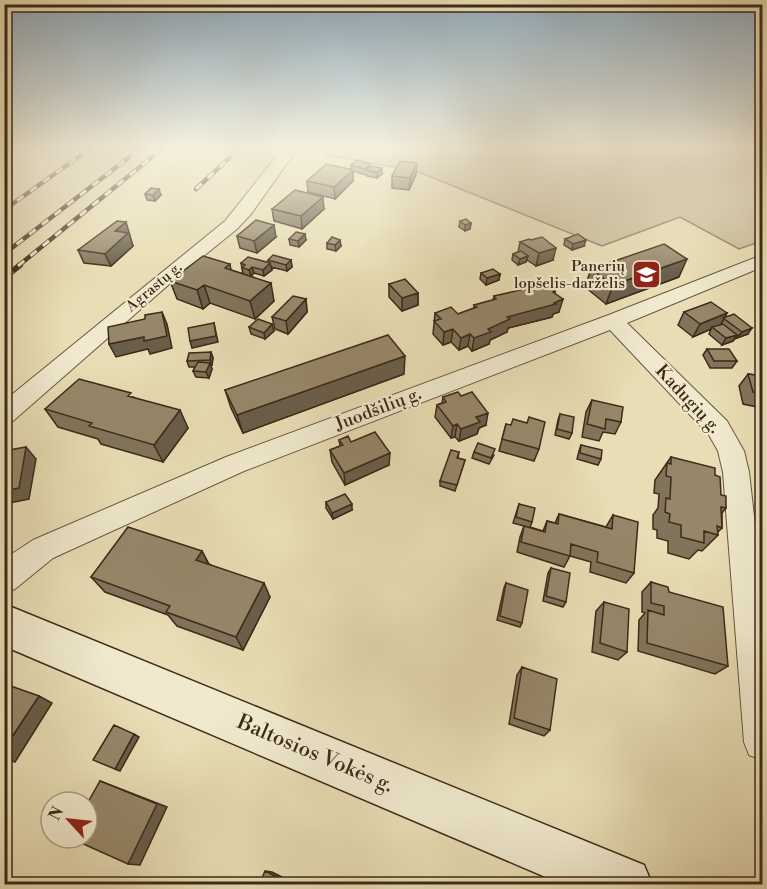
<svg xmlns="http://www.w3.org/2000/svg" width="767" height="889" viewBox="0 0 767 889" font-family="'Libre Bodoni',serif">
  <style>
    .green { fill: #cbbf9a; stroke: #84745a; stroke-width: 1.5 }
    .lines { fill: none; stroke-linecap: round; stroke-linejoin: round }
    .street-casing { stroke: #685740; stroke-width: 2 }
    .secondary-casing { stroke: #3d2a19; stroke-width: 3 }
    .street { fill: #f0e9ce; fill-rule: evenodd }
    .secondary { fill: #f0e9ce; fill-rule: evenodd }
    .rail-far1-casing { stroke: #3d2a19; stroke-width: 4.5 }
    .rail-casing { stroke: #3d2a19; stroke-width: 6 }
    .rail-far1 { stroke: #f0e9ce; stroke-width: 3; stroke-dasharray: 8; stroke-linecap: butt }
    .rail { stroke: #f0e9ce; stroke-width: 4; stroke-dasharray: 11; stroke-linecap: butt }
    .wall { fill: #81745b; stroke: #3d2a19; stroke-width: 1.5 }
    .shaded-wall { fill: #695e4a; stroke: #3d2a19; stroke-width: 1.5 }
    .building { fill: #96876a; stroke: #3d2a19; stroke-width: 1.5 }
    .labels { text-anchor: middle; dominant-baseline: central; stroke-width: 4.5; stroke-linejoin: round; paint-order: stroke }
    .far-poi-label { font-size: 15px; fill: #3d2a19; stroke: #f0e9ce; text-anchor: end }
    .far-street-label { font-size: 15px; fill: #3d2a19; stroke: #f0e9ce }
    .street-label { font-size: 18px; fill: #3d2a19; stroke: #f0e9ce }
    .near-street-label { font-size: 21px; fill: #3d2a19; stroke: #f0e9ce }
  </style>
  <rect width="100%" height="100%" fill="#e8ddb4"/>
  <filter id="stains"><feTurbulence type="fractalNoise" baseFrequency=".00333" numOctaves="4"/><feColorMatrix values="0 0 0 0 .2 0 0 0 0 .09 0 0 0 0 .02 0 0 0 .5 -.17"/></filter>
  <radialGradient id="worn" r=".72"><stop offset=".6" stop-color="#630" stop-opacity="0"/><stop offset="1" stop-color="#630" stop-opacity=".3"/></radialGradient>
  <path class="green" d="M333,148H762V241L739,249L680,217L602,246L416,171L326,155Z"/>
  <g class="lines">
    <defs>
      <path id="street" d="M283,148H298L251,214L237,229L174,280L13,421L4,424V401L225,221Z
        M762,255V267L627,323L727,421L744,451L749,472L762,587V760L749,755L744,742L723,472L718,451L709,435L610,330L244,471L53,558L15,589L4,593V559L33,540L226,457L606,316Z"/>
      <path id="secondary" d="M4,604L644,865L652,884H562L4,646Z"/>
    </defs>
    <use href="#street" class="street-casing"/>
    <use href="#secondary" class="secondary-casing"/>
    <use href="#street" class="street"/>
    <use href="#secondary" class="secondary"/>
    <defs>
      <path id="rail-far1" d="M196,189L240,148
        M4,210L91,148
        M4,254L141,148
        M18,266L163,148"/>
      <path id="rail" d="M4,278L20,265"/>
    </defs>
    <use href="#rail-far1" class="rail-far1-casing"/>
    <use href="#rail" class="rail-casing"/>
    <use href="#rail-far1" class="rail-far1"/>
    <use href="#rail" class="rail"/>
  </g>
  <path class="wall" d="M351,165L382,174L377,178L367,176L366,174L365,175L353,171V181L335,199L308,192L307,181L351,170Z
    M416,174L409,190L392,188V176Z
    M145,194L161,195L155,201L147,200Z
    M272,209H324L302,229L274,221Z
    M460,221L471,223L470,229L465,231L459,227Z
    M130,234L129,235L133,246L111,266L84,263L78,250Z
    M237,236L276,237L257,253L240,248Z
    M289,239L306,240L299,247L290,245Z
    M565,239L584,246L572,250L564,245Z
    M520,242L553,260L536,266L527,260L526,262L518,265L512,260L513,254L518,252Z
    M327,243L341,246L336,251L327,249Z
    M268,260H291L292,267L287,271L271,267L272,270L264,276L254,273L251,276L274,301L255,319L210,303L203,309L177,299L170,281L230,264L231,270L243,274L241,263H268Z
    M591,269L679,277L606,304L585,287Z
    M481,273L500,274L499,280L486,285L480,279Z
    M389,284L418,293V305L402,311L389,297Z
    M555,291V293L559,312L553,314L552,317L508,328L507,332L490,340L489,344L472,351L468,346L459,350L451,342L443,345L433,334L435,313L458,314L474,308V305L493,300L494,296Z
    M762,297V312L756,308Z
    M306,299L307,312L288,334L275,329L272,317Z
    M684,312L727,313L725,317L748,334L737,338L736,337L733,341L722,345L709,334L711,329L693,337L678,325Z
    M249,327L274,331L265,339L251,334Z
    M707,349L737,361L732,368H710L703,355Z
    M211,352L213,358L211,366L212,369L209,378L196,377L193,371L195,367H189L187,361Z
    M404,374L243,433L231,408L225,390Z
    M748,374L762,376V408L743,404L739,386Z
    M133,397L188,428L163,462L101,444L98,439L58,427L45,409Z
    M443,397L486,425L479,428L477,434L459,441L455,437L451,438L435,417L437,405L442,403Z
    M592,400L621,422L615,434L603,432L599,441L582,437L586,412Z
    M560,414L572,433L569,439L555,435L558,420Z
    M506,424L539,449L534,461L499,451Z
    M339,440L351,442L389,465L345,485L332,462L330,450L340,446Z
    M581,445L601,459L598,465L577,459L579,451Z
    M459,452L458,458L465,460L455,491L440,486V481Z
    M474,452L494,455L489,464L472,458Z
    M671,457L715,475L721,495L726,508L722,513V528L717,533L718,535L702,551L698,550L689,559L668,553V541L657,538V530L653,529V515L658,508L659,494L654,493L655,480Z
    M326,502L352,510L333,519L326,508Z
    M519,504L532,522L530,527L543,531L547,521L555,523L559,514L606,527L613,515L634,573L626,583L590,572L591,562L570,556L564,567L517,552L520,537L524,526L513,523Z
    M202,551L209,564L270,597L243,650L177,626L168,615L105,592L91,577Z
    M551,568L566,602L563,607L543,601L548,573Z
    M651,582L669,592L728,666L715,674L638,651L639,620L645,613L642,612V592Z
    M506,583L522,623L520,627L497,620L504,588Z
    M604,602L627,652L618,660L592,652L596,611Z
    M522,667L550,730L544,736L509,724L517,675Z"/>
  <path class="shaded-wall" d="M417,163L416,174L409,190L410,178Z
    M382,168V174L377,178V172Z
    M353,170V181L335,199L334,187Z
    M159,189L161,195L155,201L153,195Z
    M323,197L324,209L302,229L301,216Z
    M126,222L133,246L111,266L105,254L115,231Z
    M471,223L470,229L465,231V225Z
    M274,225L276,237L257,253L254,241Z
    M305,234L306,240L299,247L298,241Z
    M340,240L341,246L336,251L335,245Z
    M586,240L584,246L572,250L573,244Z
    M556,248L553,260L536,266L539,253Z
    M528,256L526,262L518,265L520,259Z
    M687,259L679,277L606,304L613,285Z
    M291,260L292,267L287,271L286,265Z
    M270,263L272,270L264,276L263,270Z
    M252,267L254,273L251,276L249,270Z
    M500,274L499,280L486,285L487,278Z
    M271,283L274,301L255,319L250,301Z
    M204,285L210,303L203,309L197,290Z
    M418,293V305L402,311V298Z
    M306,299L307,312L288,334L286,321Z
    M563,299L559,312L553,314L552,317L508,328L507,332L490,340L489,344L472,351L474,338L507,317Z
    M162,312L167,324L172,348L150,354L148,349L116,357L109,344Z
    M727,313L720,326L712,327L711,329L693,337L700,324Z
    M214,323L218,342L192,348L190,341Z
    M272,324L274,331L265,339L264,333Z
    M752,328L748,334L737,338L742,332Z
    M453,329L451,342L443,345L444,332Z
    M470,334L468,346L459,350L461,338Z
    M737,335L733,341L722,345L726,338Z
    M211,352L213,358L212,366L210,360Z
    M405,356L404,374L243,433L237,415Z
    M210,363L212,369L209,378L206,372Z
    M180,410L188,428L163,462L154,445Z
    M488,413L486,425L479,428L477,434L459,441L461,429L476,417Z
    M457,424L455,437L451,438L453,426Z
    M26,447L36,459L29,499L4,504V491Z
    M390,453L389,465L345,485L344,473Z
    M352,504V510L333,519L332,513Z
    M202,551L210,567L196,560Z
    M264,583L270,597L243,650L236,637Z
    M39,696L52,703L15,762L4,758V749Z
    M134,734L139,737L120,771L115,769Z
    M100,781L167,807L140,865L128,864Z
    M265,871L272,872L298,885H292Z"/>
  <path class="building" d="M357,160L371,164L365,169L351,165Z
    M400,161L417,163L410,178L392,176Z
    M326,164L353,170L334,187L307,181Z
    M371,166L382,168L377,172L366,170Z
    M151,188L159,189L153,195L145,194Z
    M295,190L323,197L301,216L272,209Z
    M466,219L471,223L465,225L460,221Z
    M256,220L274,225L254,241L237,236Z
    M117,221L126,222L115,231L128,233L105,254L78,250Z
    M296,232L305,234L298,241L289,239Z
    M578,234L586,240L573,244L565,239Z
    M332,237L340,240L335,245L327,243Z
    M542,237L556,248L539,253L520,242L529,239L531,240Z
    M664,244L687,259L613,285L591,269Z
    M521,251L528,256L520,259L513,254Z
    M273,255L291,260L286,265L268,260Z
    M203,256L230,264L225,268L271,283L250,301L204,285L197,290L170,281Z
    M248,257L270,263L263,270L252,267L249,270L242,268L245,265L241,263Z
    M493,269L500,274L487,278L481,273Z
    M405,279L418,293L402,298L389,284Z
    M543,281L555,291L553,292L563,299L554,303L556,304L507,317L510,319L488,329L491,332L474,338L470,334L461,338L453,329L444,332L434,321L441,319L435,313L451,307L458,314L477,307L474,305L496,299L494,296L525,289Z
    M293,296L306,299L286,321L272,317Z
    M711,302L727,313L700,324L684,312Z
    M162,312L167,336L144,341V337L109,344L108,327L145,319V315Z
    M734,314L752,328L742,332L723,318Z
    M258,319L272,324L264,333L249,327Z
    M214,323L216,336L190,341L188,328Z
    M723,324L737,335L726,338L712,327Z
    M388,335L405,356L237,415L225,390Z
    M707,349H729L737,361H714Z
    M211,352L210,360L187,361L189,353Z
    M198,362L210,363L206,372L193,371Z
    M748,374L762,376V394L753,392Z
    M79,379L131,393L128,396L180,410L154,445L89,426L92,423L45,409Z
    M458,392L461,396L472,392L488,413L476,417L480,422L461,429L457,424L453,426L437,405L446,402L443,397Z
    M592,400L623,407L621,422L606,419L605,429L587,424Z
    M560,414L574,417L572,433L557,429Z
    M529,417L545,422L539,449L502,439L506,424L511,425L513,419L527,423Z
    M375,432L390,453L344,473L330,450L343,445L339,440L348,436L351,442Z
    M478,443L495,449L491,458L474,452Z
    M581,445L602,450L601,459L580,453Z
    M26,447L19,488L4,491V451Z
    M451,450L459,452L457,458L465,460L457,485L440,481Z
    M671,457L715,468V475L720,477L721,495L726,496V508L721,507L722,528L717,526L718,535L704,531V543L681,537V525L669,522L670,514L665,512L666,498L670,499L671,477L666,476L667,463L671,464Z
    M345,494L352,504L332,513L326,502Z
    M519,504L535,508L532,522L516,517Z
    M559,514L612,529L613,515L638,522L634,573L597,562L598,552L571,544L570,556L521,542L524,526L545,532L547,521L558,524Z
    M128,527L202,551L196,560L264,583L236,637L166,612L170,606L91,577Z
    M551,568L570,573L566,602L546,596Z
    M651,582L668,587L669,592L723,607L728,666L647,643L648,610L664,615V606L651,603Z
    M506,583L528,590L522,623L500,616Z
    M604,602L629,609L627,652L600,643Z
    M522,667L557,679L550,730L514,718Z
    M8,685L39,696L4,749V691Z
    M114,725L134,734L115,769L93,760Z
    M100,781L157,804L128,864L70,838H87V804Z
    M265,871L292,885H259Z"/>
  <linearGradient id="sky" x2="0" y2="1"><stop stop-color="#91acbe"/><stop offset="0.54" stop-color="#f5f0dd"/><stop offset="1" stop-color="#f5f0dd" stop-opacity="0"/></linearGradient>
  <rect width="767" height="273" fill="url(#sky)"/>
  <defs>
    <symbol id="school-square" viewBox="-11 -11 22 22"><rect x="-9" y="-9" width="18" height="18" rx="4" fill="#8f2418" stroke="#f0e9ce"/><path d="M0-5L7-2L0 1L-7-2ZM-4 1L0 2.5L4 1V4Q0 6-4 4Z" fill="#fff"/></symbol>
  </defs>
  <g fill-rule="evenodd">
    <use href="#school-square" x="630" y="258" width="33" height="33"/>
  </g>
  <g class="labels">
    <g class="far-poi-label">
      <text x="625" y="266">Panerių<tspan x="625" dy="17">lopšelis-darželis</tspan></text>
    </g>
    <g class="far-street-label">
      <text transform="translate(154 287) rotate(-40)">Agrastų g.</text>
    </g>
    <g class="street-label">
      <text transform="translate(688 399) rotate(47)">Kadugių g.</text>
      <text transform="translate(378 409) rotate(-21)">Juodšilių g.</text>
    </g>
    <g class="near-street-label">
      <text transform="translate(315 754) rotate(23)">Baltosios Vokės g.</text>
    </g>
  </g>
  <rect width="767" height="889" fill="none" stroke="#e8ddb4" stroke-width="24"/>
  <rect x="6" y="6" width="755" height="877" fill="none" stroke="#3d2a19" stroke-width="3"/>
  <rect x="12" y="12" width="743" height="865" fill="none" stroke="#3d2a19" stroke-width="1.5"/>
  <g transform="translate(69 820) rotate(297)"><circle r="28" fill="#f0e9ce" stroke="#a89d86" stroke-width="1.5"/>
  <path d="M0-4.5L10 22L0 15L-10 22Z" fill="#8f2418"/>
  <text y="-9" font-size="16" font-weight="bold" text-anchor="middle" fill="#3d2a19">N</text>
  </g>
  <rect width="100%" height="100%" filter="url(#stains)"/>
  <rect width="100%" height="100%" fill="url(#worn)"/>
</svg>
